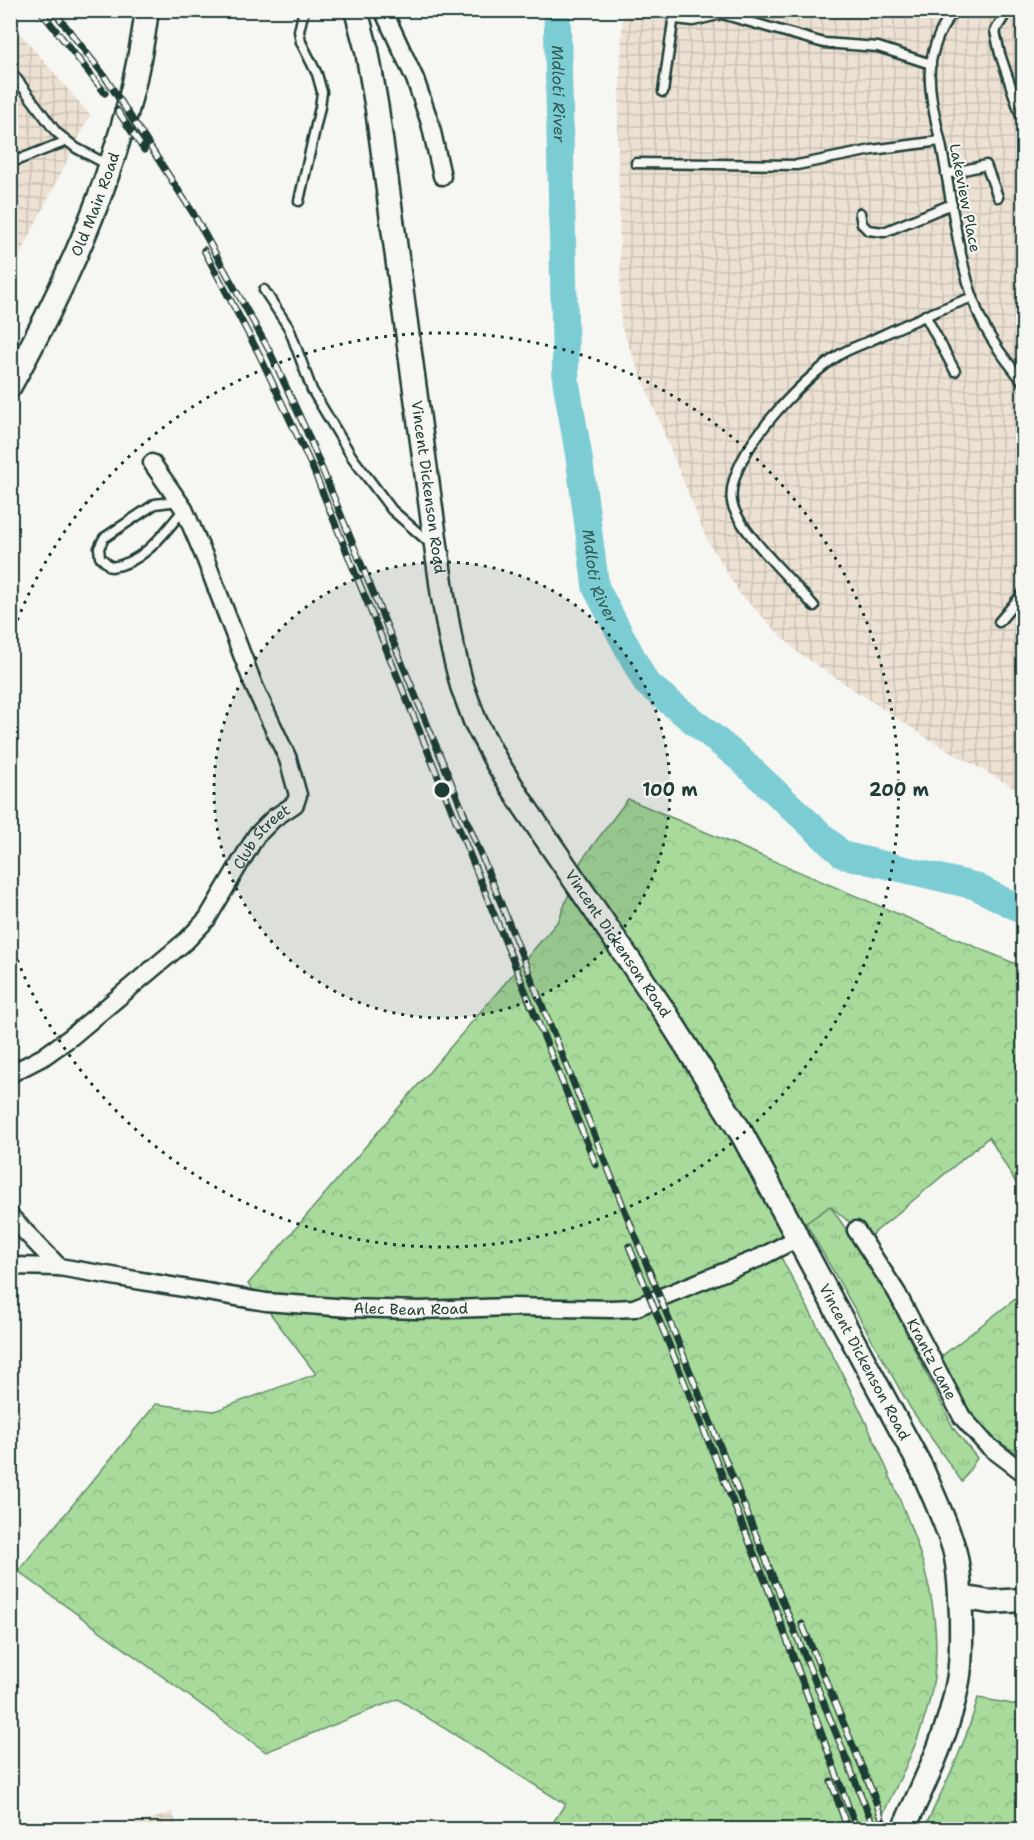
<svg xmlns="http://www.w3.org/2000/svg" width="1034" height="1840" viewBox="0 0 1034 1840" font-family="'Shantell Sans',sans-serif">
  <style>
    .industrial { fill: url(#industrial-grid) }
    .grass { fill: url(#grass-tufts); stroke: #638c68; stroke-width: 1.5 }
    .forest { fill: url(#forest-crowns); stroke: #638c68; stroke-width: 1.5 }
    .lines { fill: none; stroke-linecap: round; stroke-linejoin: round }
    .river { stroke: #7bccd3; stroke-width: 27 }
    .lane-casing { stroke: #1f3d34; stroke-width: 13 }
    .street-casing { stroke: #1f3d34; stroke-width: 21 }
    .secondary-casing { stroke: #1f3d34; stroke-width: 27 }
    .lane { stroke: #f6f6f2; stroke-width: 8 }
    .street { stroke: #f6f6f2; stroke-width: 16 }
    .secondary { stroke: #f6f6f2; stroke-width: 22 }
    .rail-casing { stroke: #1f3d34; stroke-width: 7 }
    .rail { stroke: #f6f6f2; stroke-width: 4.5; stroke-dasharray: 14; stroke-linecap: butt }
    .ring { fill: none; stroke: #1f3d34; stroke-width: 3; stroke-dasharray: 3 6 }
    .labels { text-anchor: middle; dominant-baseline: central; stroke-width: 4.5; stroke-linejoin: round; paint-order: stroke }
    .street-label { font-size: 15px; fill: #1f3d34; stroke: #f6f6f2 }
    .water-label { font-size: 16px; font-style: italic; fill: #315a54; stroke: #f6f6f2 }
    .centre { fill: #1f3d34; stroke: #f6f6f2; stroke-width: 3 }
    .ring-label { font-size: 18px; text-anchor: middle; font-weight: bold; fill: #1f3d34; stroke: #f6f6f2; stroke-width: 4.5; stroke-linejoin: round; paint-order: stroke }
  </style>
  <defs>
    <pattern id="industrial-grid" width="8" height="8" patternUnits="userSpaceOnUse" patternTransform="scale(1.5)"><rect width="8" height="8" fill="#ede1d3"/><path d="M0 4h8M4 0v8" fill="none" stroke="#cbc2b6"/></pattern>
    <pattern id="grass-tufts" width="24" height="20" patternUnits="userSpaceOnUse" patternTransform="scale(1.5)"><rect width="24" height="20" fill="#a7da9b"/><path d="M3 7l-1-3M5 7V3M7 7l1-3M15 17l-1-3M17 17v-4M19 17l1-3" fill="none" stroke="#8fbc86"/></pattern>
    <pattern id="forest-crowns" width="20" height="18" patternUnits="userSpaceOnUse" patternTransform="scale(1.5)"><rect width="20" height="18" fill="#a7da9b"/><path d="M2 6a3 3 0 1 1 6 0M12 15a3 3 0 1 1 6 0" fill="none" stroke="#8fbc86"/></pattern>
  </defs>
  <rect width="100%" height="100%" fill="#f6f6f2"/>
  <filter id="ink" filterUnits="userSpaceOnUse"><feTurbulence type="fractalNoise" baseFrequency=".0167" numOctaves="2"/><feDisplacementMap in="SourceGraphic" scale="12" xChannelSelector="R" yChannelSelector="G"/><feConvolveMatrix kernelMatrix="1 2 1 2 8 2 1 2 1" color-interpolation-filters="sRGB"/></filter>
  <g filter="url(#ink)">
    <path class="industrial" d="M623,11H1023V793L927,738L797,652L740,594L707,540L621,326L618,130Z
      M11,23L90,115L11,273Z
      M172,1812L178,1829H125Z"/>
    <path class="grass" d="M830,1206L877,1274L954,1429L977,1458L962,1482L911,1409L806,1223Z"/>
    <path class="forest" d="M628,799L1023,967V1195L989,1137L868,1238L830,1206L806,1223L772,1240C811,1315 853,1389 886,1467C915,1534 944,1603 934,1677C927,1731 898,1781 876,1829H549L565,1804L398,1699L266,1752L18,1571L156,1404L214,1411L316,1374L248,1284L559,920L581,861Z
      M1023,1293V1457L991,1437L964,1406L938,1359Z
      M978,1698L1023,1706V1829H924C945,1785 965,1746 978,1698Z"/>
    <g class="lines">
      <path class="river" id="s1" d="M557,10L566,382L579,457L596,588L646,683L739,758L843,855L975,886L1024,911"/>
      <defs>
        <path id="lane" d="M955,10C940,27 933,46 930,68C928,94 937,124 942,149C952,203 958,259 977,310C987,337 1006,360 1024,383
          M1008,10L995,31L1000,54L1024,125
          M10,70L56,132L76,148L110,166
          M663,92L673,22L676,19L693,21L722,14L824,43L878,47L931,64
          M10,163L67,141
          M636,163L797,165L872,150L940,141
          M946,174L986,165L998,197
          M299,201L320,107L322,92L317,74L301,42L299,31L304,10
          M860,213L862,224L868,230L884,232L952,204
          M264,290L289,328L312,390L352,457L392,510L431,544
          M925,315L955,371
          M178,501L155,504L104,538L99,548L100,557L111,567C143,564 165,532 184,509
          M814,606C795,584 736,528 732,502C725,457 803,378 839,355C850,348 864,344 876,338C908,323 940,309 973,297
          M999,622L1024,592"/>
        <g id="street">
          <path d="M383,10L415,79L430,123L442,176"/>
          <path id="s2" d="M10,1074L43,1057L71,1037L187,940L207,919L256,836L274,818L295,804L298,795L288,759L254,686L205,558L184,509L152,463"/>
          <path d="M10,1216L59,1267"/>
          <path id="s3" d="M856,1230L897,1293L962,1417L987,1445L1024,1473"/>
          <path id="s4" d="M10,1266L59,1267L266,1302L349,1308L419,1310L511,1307L611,1309L634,1308L759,1258L798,1238"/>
        </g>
        <g id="secondary">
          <path id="s5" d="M356,10L367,51L377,109L443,597L451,642L462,686L475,721L496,761L524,806L666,1014L742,1134L922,1469C933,1495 946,1522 954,1549C960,1571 960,1595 961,1617C961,1638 962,1660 958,1681C949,1734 925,1781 903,1830"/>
          <path id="s6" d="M10,386C75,269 130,144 147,10"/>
          <path d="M960,1597L990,1602L1024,1600"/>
        </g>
      </defs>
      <use href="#lane" class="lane-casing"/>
      <use href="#street" class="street-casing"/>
      <use href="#secondary" class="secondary-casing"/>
      <use href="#lane" class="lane"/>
      <use href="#street" class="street"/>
      <use href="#secondary" class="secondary"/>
      <defs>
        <path id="rail" d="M40,10L105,93
          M53,10L103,74L193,213L270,352L306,430L500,901L875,1830
          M117,110L144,150
          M204,250L259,354L313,469L596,1165
          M629,1246L766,1583L857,1830
          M802,1624L872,1791L886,1830
          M831,1781L848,1830"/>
      </defs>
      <use href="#rail" class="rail-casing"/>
      <use href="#rail" class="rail"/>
    </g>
  </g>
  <circle cx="442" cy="790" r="228" fill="#1f3d34" fill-opacity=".12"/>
  <g class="ring">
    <circle cx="442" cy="790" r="228"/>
    <path d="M11 637A457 457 0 1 1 11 943"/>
  </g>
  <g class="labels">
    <g class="street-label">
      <text transform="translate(965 198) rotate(79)">Lakeview Place</text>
      <text stroke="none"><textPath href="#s6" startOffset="201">Old Main Road</textPath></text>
      <text stroke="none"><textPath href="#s5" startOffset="483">Vincent Dickenson Road</textPath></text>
      <text stroke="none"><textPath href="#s2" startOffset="351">Club Street</textPath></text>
      <text stroke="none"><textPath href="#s5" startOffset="987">Vincent Dickenson Road</textPath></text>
      <text stroke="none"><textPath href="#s4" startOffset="404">Alec Bean Road</textPath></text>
      <text stroke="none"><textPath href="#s3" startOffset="150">Krantz Lane</textPath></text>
      <text stroke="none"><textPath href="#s5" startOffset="1473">Vincent Dickenson Road</textPath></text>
    </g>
    <g class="water-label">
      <text stroke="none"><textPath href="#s1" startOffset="84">Mdloti River</textPath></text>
      <text stroke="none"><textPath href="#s1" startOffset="570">Mdloti River</textPath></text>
    </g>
  </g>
  <circle cx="442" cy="790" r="9" class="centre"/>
  <g class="ring-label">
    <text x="670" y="796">100 m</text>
    <text x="899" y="796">200 m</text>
  </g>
  <rect width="1034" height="1840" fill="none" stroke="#f6f6f2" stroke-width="36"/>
  <rect x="18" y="18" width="998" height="1804" fill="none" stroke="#1f3d34" stroke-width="2" filter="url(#ink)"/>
</svg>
